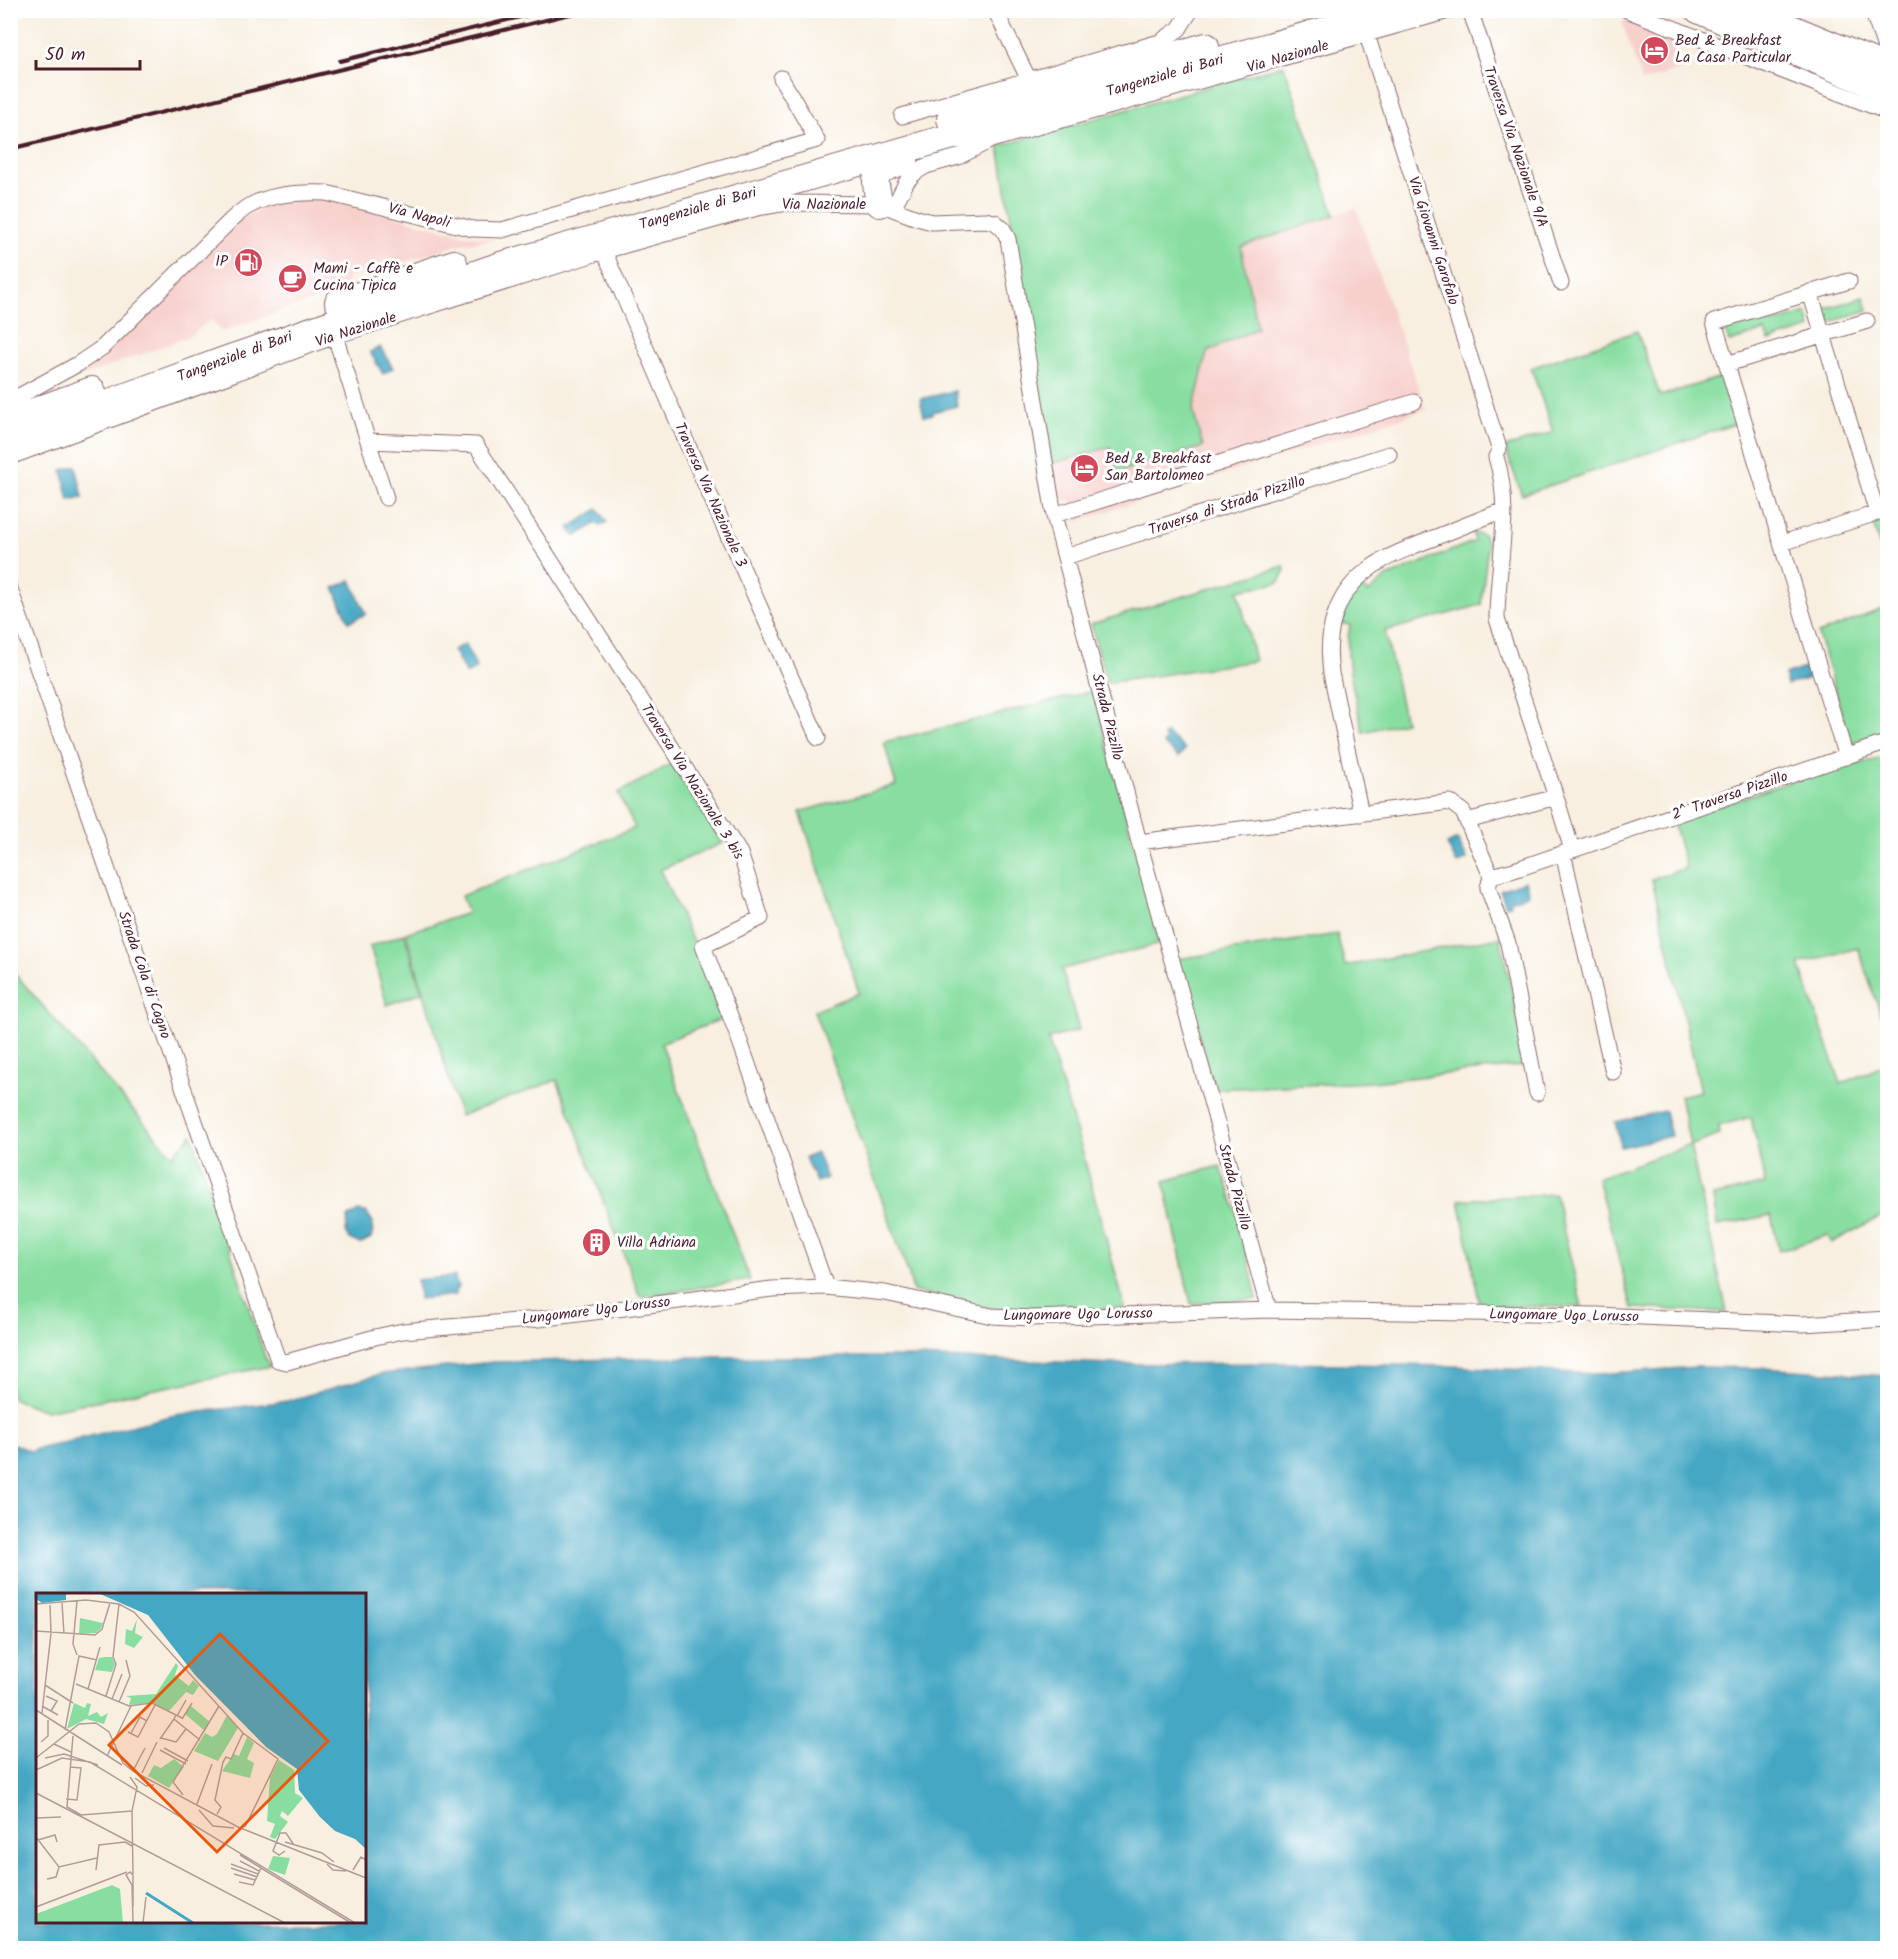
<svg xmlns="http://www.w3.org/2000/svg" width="1898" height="1959" viewBox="0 0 1898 1959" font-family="Kalam,sans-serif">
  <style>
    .built { fill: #f7d0cc }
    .green { fill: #88dea1; stroke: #697e66; stroke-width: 1.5 }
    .water { fill: #44a7c4; stroke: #476378; stroke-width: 1.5; fill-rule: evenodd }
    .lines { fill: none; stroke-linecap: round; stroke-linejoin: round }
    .minor-casing { stroke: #87686a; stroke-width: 17 }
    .trunk-casing { stroke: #87686a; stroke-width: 28 }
    .minor { stroke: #fff; stroke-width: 15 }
    .trunk { stroke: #fff; stroke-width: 26 }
    .rail { stroke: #4a1f2b; stroke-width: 4 }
    .labels { text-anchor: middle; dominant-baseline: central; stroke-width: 6; stroke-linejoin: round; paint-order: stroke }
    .poi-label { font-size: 15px; fill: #4a1f2b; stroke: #fff; text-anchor: start }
    .street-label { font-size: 15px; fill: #4a1f2b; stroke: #fff }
    .inset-river { fill: none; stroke: #44a7c4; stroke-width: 3 }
    .inset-road { fill: none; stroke: #b29c98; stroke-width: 1.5 }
    .view { fill: #e8590c; fill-opacity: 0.15; stroke: #e8590c; stroke-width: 3 }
    .inset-edge { fill: none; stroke: #4a1f2b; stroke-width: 3 }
  </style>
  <rect width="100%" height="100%" fill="#fff"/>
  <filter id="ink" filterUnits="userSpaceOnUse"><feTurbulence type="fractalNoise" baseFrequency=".0167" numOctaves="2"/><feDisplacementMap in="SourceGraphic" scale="12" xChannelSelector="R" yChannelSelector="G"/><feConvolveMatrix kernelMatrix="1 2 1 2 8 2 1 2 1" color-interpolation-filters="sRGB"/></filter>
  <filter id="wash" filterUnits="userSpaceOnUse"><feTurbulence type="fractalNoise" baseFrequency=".008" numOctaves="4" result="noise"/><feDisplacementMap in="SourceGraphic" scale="24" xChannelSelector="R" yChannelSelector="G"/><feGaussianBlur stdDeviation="1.35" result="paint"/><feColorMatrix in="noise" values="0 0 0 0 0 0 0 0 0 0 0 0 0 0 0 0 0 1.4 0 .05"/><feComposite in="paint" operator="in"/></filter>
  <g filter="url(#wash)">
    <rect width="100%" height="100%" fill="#f8efe0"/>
    <path class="built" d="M1631,17L1670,32L1682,69L1642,82L1622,22Z
      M315,198L327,199L465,235L495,239L456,245L374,272L349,276L346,289L222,332L211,320L188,337L72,380L36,401L11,408L89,364L240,220L263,207Z
      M1356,208L1426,410L1076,521L1070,500H1059L1051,464L1110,447L1118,472L1193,411L1207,352L1257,328L1240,247Z"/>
    <path class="green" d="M1284,65L1335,215L1241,247L1257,328L1207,352L1193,411L1203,447L1117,472L1110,447L1051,464L999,146Z
      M1864,297L1868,310L1828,323L1824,309Z
      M1807,313L1811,328L1769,341L1765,331L1729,342L1725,328L1768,315L1771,324Z
      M1637,331L1660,396L1721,377L1735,424L1522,495L1505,448L1553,432L1531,368Z
      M1887,519H1888L1887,570L1873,524Z
      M1472,532L1483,535L1488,544L1481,605L1385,631L1405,722L1363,732C1356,698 1343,660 1350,625L1340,623L1347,605L1360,586L1368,593L1384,579L1394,574L1475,541Z
      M1284,566L1285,570L1278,583L1238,590L1255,661L1107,683L1091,624Z
      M1887,607V732L1851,743L1818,634Z
      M1093,691L1160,944L1062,969L1079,1030L1048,1039L1081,1147L1125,1308L1013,1312L990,1309L913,1291L909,1275L814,1011L859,993L800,812L896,785L884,742Z
      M1887,757V1032L1858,948L1799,964L1841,1084L1887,1064V1213L1831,1243L1828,1235L1779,1251L1771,1215L1717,1226L1713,1196L1765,1184L1751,1117L1718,1126L1719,1135L1690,1146L1727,1312L1632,1308L1597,1178L1690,1145L1680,1096L1701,1091L1652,879L1686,868L1674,826L1675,820L1811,775Z
      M671,764L723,843L660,870L693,942L722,1019L661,1043L750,1280L640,1297L557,1080L460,1116L406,933L468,913L461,896L635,828L618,793Z
      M404,934L422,992L387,1005L370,946Z
      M1337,934L1345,966L1500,937L1528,1065L1372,1082L1214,1089L1177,959Z
      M10,968L172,1155L192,1135L265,1357L271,1366L46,1411L11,1398Z
      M1220,1166C1238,1207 1247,1255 1257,1299L1191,1304L1164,1181Z
      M1555,1194L1582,1307L1480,1306L1459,1200Z"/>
    <path class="water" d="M380,347L393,368L383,374L370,352Z
      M955,391L957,406L933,412V414L924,416L920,399Z
      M76,466L83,497L69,500L62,470Z
      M598,509L607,522L600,526L597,523L575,537L569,528Z
      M351,580L366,614L349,622L334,588Z
      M465,644L477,668L466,674L453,650Z
      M1808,667L1812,677L1787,685L1784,675Z
      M1166,733L1185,749L1179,757L1163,744L1166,739L1163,736Z
      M1457,839L1467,859L1457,864L1447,844Z
      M1525,881L1529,894L1510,901L1511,905L1506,906L1500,890Z
      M1665,1111L1671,1136L1621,1147L1615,1122Z
      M817,1153L827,1178L816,1182L805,1158Z
      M358,1211L366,1212L373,1222L372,1230L373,1231L371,1238L360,1244L349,1239L346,1232L348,1218Z
      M455,1276L456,1282L459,1287L456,1289V1295L419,1299L417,1280Z
      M703,1357H913L1116,1364L1281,1363L1454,1366L1596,1374L1697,1367L1762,1368L1887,1376V1948H11V1443L30,1451L175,1415L287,1401L381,1374L493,1362ZM38,1594H364V1922H38Z"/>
  </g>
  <g filter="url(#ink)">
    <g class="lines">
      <defs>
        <path id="minor" d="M995,10L1029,80
          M1470,10L1561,283
          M1627,10L1888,112
          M1872,10L1888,56
          M1367,35L1499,448
          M902,116L1160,42L1179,29L1191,10
          M893,208L907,181L916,172L926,166L958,157L991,140L1452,10
          M604,251L686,441L818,738
          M335,336L368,441L476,445L740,853L761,918L703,946L738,1036L826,1287
          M1727,364L1867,321
          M10,401L78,364L103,347L232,219C238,214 244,208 251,205C272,194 302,192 326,193L473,229L502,230L817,140L781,78
          M368,441L386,498
          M10,457L335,336L604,251L757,208L787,203L880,204L917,218L932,222L985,220L995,222L1003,229L1008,239L1054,515L1139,842L1269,1310
          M1496,457C1513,511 1497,565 1497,619L1556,797
          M1054,515L1414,402
          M1782,543L1877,513L1810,292
          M1065,557L1389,454
          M10,589L278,1360L287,1362L375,1337L403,1331L539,1319L772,1289L826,1287L885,1293L992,1316L1031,1318L1269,1310L1595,1315L1802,1324L1888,1319
          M1846,757L1714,322L1849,281
          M1361,814L1331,673C1325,631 1335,592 1372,567C1388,555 1408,549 1426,541C1452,531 1478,520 1504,510
          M1467,821L1556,797L1572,850
          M1139,842L1450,802L1463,812L1491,876
          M1563,853L1613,1072
          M1491,876L1514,870L1888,742
          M1491,876L1488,888L1508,943L1537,1093"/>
        <path id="trunk" d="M1698,10L1888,91
          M1748,10L1888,68
          M950,119L1206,46
          M880,204C872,172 874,171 905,161
          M338,302L454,263
          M10,420L92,390
          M10,440L107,403L230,358L501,265L1395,10"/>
      </defs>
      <use href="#minor" class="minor-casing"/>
      <use href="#trunk" class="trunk-casing"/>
      <use href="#minor" class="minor"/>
      <use href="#trunk" class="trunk"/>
      <path class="rail" d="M340,61L549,10
        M10,149L587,10"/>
    </g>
  </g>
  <defs>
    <symbol id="hotel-disc" viewBox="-11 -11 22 22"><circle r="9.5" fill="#d1495b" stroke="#fff"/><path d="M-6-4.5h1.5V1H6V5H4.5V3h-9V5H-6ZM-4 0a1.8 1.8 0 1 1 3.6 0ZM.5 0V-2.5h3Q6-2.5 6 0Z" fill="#fff"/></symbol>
    <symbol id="fuel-disc" viewBox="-11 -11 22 22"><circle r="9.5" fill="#d1495b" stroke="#fff"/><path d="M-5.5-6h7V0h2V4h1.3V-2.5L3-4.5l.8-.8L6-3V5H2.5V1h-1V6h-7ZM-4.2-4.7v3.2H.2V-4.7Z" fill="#fff"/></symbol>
    <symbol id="cafe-disc" viewBox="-11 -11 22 22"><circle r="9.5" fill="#d1495b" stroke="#fff"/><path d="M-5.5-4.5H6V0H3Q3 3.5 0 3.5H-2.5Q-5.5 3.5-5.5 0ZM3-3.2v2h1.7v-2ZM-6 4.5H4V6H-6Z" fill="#fff"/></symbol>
    <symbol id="building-disc" viewBox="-11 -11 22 22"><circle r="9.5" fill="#d1495b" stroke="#fff"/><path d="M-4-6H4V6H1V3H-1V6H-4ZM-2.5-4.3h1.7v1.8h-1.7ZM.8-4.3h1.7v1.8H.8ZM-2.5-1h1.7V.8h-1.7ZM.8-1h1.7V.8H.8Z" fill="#fff"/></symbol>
  </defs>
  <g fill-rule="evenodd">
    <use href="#hotel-disc" x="1638" y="34" width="33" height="33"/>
    <use href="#fuel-disc" x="232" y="246" width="33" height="33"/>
    <use href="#cafe-disc" x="276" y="262" width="33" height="33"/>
    <use href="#hotel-disc" x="1068" y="452" width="33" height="33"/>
    <use href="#building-disc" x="580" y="1226" width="33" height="33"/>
  </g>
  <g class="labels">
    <g class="poi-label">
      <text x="1675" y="41">Bed &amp; Breakfast<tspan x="1675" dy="17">La Casa Particular</tspan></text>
      <text x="228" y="262" text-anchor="end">IP</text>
      <text x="313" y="269">Mami - Caffè e<tspan x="313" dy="17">Cucina Tipica</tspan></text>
      <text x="1105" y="459">Bed &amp; Breakfast<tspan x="1105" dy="17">San Bartolomeo</tspan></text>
      <text x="617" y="1243">Villa Adriana</text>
    </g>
    <g class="street-label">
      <text transform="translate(1288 57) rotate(-16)">Via Nazionale</text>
      <text transform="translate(1165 76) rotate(-16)">Tangenziale di Bari</text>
      <text transform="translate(1515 147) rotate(71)">Traversa Via Nazionale 9/A</text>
      <text x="824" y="205">Via Nazionale</text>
      <text transform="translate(698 209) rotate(-16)">Tangenziale di Bari</text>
      <text transform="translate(419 216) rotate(14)">Via Napoli</text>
      <text transform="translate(1433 241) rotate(72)">Via Giovanni Garofalo</text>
      <text transform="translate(356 330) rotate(-18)">Via Nazionale</text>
      <text transform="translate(235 357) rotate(-20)">Tangenziale di Bari</text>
      <text transform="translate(710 495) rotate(66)">Traversa Via Nazionale 3</text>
      <text transform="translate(1227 506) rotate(-18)">Traversa di Strada Pizzillo</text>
      <text transform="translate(1107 717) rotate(76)">Strada Pizzillo</text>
      <text transform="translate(692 782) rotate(58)">Traversa Via Nazionale 3 bis</text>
      <text transform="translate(1730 796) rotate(-19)">2^ Traversa Pizzillo</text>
      <text transform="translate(144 975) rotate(71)">Strada Cola di Cagno</text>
      <text transform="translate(1234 1187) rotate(75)">Strada Pizzillo</text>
      <text transform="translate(596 1311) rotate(-7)">Lungomare Ugo Lorusso</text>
      <text transform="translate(1078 1315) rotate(-1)">Lungomare Ugo Lorusso</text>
      <text transform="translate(1564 1316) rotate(1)">Lungomare Ugo Lorusso</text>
    </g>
  </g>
  <g transform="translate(36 1593)">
    <rect width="330" height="330" fill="#f8efe0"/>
    <path d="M44,25L67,30L65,35L60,40L43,41ZM101,26L99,40L107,44L98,55L89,51L90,36L96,38ZM69,64H76L79,71L76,79L59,77L63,65ZM140,70L142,73L139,82L153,93L157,87L163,93L157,102L150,99L133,118L117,110L93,112L95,105L90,103L120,101ZM38,110L49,115L51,110L55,111L52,123L61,119L65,124L72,120L68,131L50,126L31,136ZM155,113L174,129L169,138L149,121ZM191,122L202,135L182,168L158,158L169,140L176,144L181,141ZM211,144L218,150L211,166L218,170L214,185L186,178L198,161L203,163ZM138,166L148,174L133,195L112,183L118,172L125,175ZM243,167L258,177L259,200L267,205L252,223L246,218L244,223L252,229L239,246L234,244L239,231L231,228L234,184ZM237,263L254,265L249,282L232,276ZM76,292L84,296L87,330H0V321Z" fill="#88dea1"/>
    <path d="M0,0H30V7L6,10L0,6ZM62,0H330V256L319,246L299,238L284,224L263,197L261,176L230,154L159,82L112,22Z" fill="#44a7c4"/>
    <path class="inset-river" d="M110,300L157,330"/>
    <path class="inset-road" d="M41,8L37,51L41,62M26,10L28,41M0,11L50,7L83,11L98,19L207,140L242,166L209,234M0,38L59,42L66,36L74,10M40,91L93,113L116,110L146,125M9,92L37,110M52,96L64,54M10,103L21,108L15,118M70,103L80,71L77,64L83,11M76,106L86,81M83,109L94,83L90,67M6,113L22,122M0,117L86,172M6,120L15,40L14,12M140,122L138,126L164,147M141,123L150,107M146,126L156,110M29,137L43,63L61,67M92,139L102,144L119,112M95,140L104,124L111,128M37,143L31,214L45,222L96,218M125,145L140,149L150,136M124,146L138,126M5,149L12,143V127M18,151L35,159M128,155L152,168M124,157L150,171M71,163L95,113M0,165L43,131L60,130L73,139L87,170L97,178L202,234L330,285M9,165L28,161L62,172M98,176L109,155M0,177L26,165L54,169L319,330M106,180L121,149M94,184L101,194L96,218L97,281M99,185L110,193L118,192M0,200L249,330M147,202L137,189L183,113M30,206L41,207L45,175L34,174M161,211L176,171M163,217L177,233L198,235M181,221L185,214L179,207L187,169L190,164L195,166L207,140M0,225L25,224M0,244L23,274L61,265M2,247L19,242L21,249M249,249L286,260L298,269M249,258L243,262L237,258L244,240H250L258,252M204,262L225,275M204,268L223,278M195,271L222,281M291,271L297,277L310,278M195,275L221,284M60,277L63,252L89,249L96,253M317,277L325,264L330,267M198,281L219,287M11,286L20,284L23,274M203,289L217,292L225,275L315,330M0,314L91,279M97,314V282L94,279L90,282L96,292L97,330M107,330L110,304"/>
    <path class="view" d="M184,41L292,148L181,259L73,152Z"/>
    <rect width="330" height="330" class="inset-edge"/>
  </g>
  <rect width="1898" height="1959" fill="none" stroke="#fff" stroke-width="36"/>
  <path d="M36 60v9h104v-9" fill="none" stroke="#4a1f2b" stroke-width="3"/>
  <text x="45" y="60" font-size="18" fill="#4a1f2b" stroke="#ffffff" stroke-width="4.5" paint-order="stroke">50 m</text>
</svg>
